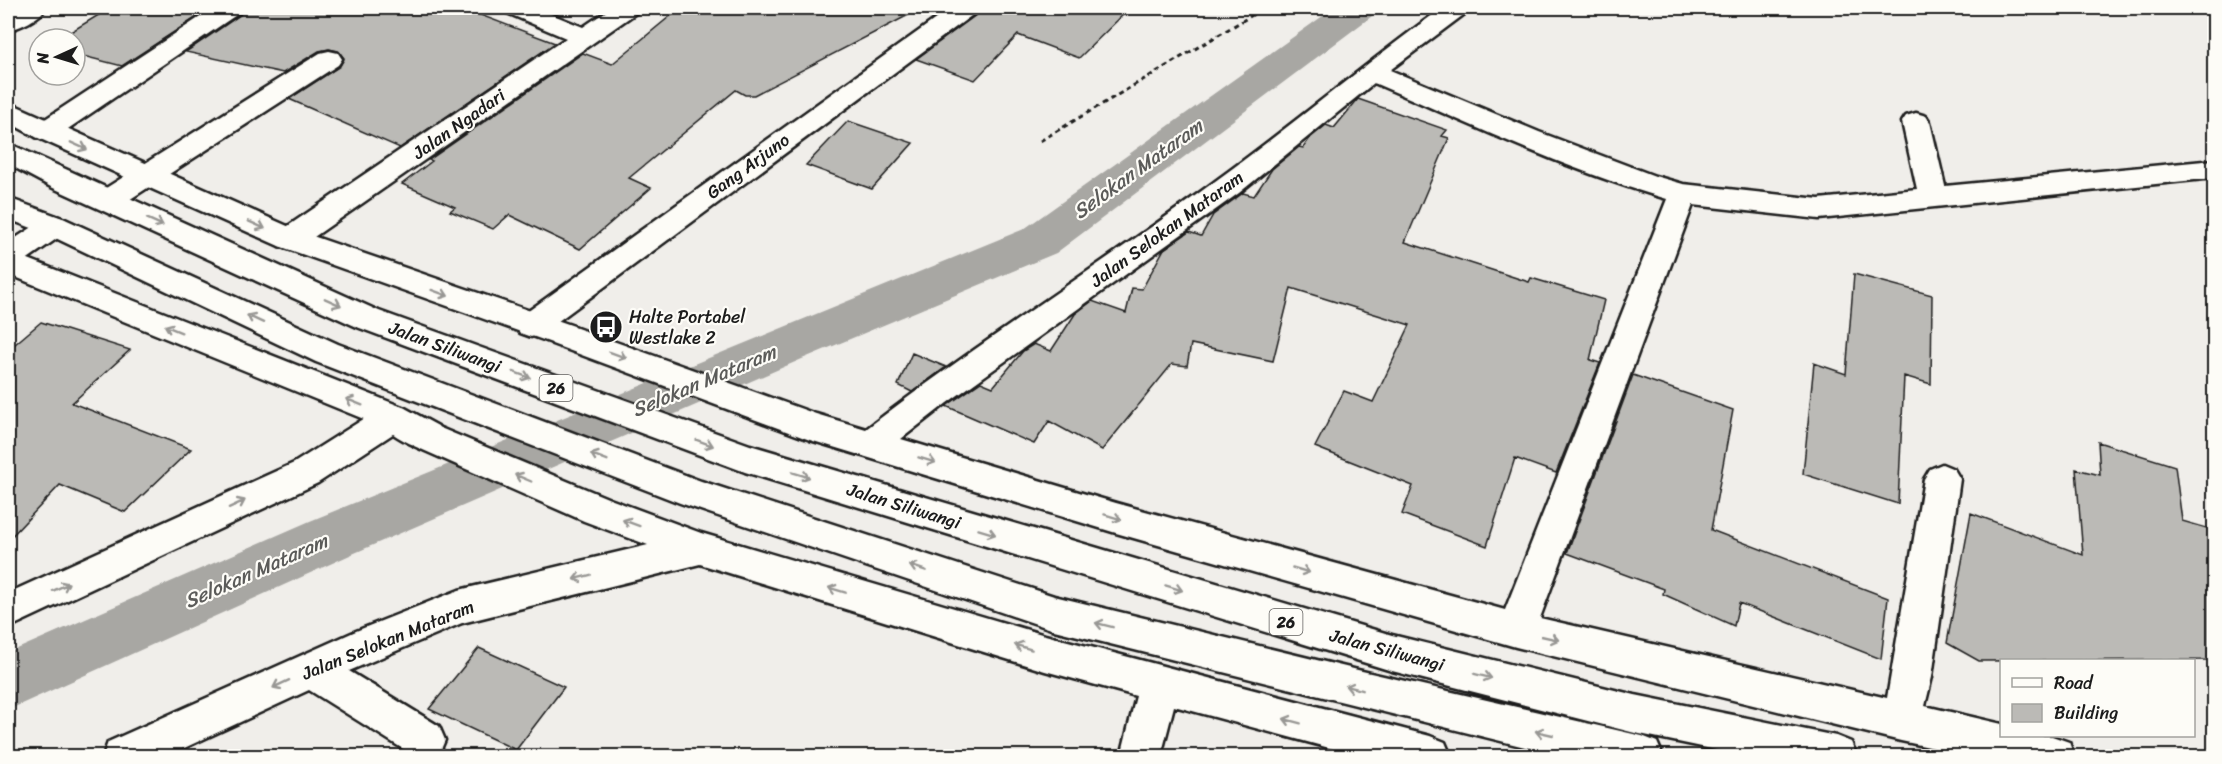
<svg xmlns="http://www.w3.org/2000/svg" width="2222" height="764" viewBox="0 0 2222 764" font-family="Sriracha,sans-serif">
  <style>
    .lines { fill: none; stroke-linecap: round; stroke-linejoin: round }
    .canal { fill: #a8a7a3; fill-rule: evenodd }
    .building { fill: #bbbab6; stroke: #1c1c1c; stroke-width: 1.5 }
    .minor-casing { stroke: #1c1c1c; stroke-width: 5 }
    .highway-casing { stroke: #1c1c1c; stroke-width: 5 }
    .path { stroke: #1c1c1c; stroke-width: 3; stroke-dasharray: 5 4; stroke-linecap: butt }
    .minor { fill: #fdfcf7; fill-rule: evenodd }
    .highway { fill: #fdfcf7; fill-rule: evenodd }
    .oneway { stroke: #989794 }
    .labels { text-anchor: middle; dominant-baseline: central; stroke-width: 4.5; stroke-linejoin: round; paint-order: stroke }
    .shield { fill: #fdfcf7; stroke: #605f5e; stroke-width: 1.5 }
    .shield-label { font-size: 16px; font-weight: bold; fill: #1c1c1c }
    .street-label { font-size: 18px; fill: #1c1c1c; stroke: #fdfcf7 }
    .poi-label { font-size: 18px; fill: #1c1c1c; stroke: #fdfcf7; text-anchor: start }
    .water-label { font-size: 20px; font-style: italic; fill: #5b5b59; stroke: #fdfcf7 }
  </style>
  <rect width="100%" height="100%" fill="#f0eeea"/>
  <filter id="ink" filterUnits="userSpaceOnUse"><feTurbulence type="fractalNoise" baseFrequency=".0167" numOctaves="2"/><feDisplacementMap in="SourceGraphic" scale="12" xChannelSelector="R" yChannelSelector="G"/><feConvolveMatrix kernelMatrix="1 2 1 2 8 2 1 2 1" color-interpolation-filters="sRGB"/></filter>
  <g filter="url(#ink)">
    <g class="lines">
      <path class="canal" d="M1334,8H1377L1372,16L1056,253L802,359L350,555L8,710V653L310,521L1024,229Z"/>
    </g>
    <path class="building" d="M110,8H211L122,66L75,54V39H59Z
      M244,8H462L555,43L400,148L289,99L340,66L344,58L338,51L329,49L319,51L283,73L186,52L240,15Z
      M680,8H922L754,95H745L736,90L629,178L651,188L580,249L509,215L493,229L450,211L455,207L402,184L432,161L429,160L583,53L612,64Z
      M980,8H1130L1079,58L1018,35L975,80L916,59L976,15Z
      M1358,99L1447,130L1442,136L1449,138L1405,242L1529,282L1531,278L1604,300L1590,360L1600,363L1556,473L1515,458L1487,546L1402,514L1413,486L1315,447L1344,391L1373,402L1410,325L1291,288L1273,361L1191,344L1187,366L1172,364L1102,450L1049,421L1034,444L946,406L981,382L993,387L1023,351L1034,344L1051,351L1075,314L1092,301L1126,313L1132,288L1142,289L1164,249L1189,232L1201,236L1213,215L1243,193L1254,196L1272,169L1299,147L1303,148L1310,138L1326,125L1334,128Z
      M848,121L913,143L872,189L806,165Z
      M1854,274L1932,295L1931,384L1904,376L1898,504L1803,474L1814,363L1846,374Z
      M41,322L130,350L72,403L191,449L125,512L60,485L8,540V350Z
      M912,353L946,367L912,392L898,385Z
      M1633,375L1733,410L1711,530L1888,598L1881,659L1739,603L1734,626L1663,594L1664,589L1567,553Z
      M2098,442L2175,466L2182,521L2214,530V660L1979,661L1947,643L1971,513L2083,555L2076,469L2100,475Z
      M479,648L564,687L516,750L429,709Z"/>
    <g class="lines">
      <defs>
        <path id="minor" d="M17,8H46C39,19 20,28 8,30V13Z
          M214,8H242L239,13L56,137L46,140L36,137L32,131L36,125Z
          M504,8H536L583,27L611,8H639L636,13L301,246L290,249L279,246L275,239L279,232L566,38L507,13Z
          M951,8H978L975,13L542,333L531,337L520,333L515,325L520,317Z
          M1442,8H1469L1466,13L1390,70L1539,132L1655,176L1683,184L1819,199L1917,189L1902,122L1906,116L1916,113L1926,116L1930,122L1945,186L2214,160V178L1819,219L1693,205L1540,618L1887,698L1924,479L1930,469L1942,464L1954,469L1960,479L1932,677L1925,706L2002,724V736H2052L2069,742L2074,756H1972L1901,741L1516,647L1116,533L810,440L552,344L547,335L552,326L563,323L816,414L866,429C980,341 1102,265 1218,179C1294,124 1366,63 1442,8ZM1374,83C1470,124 1566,170 1667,199L1505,610L1116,503L901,439L947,403L1239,193Z
          M329,51L338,53L342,59L338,65L118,207L108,210L98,207L94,200L98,193L320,53Z
          M55,216L65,219L70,226L65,233L19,265L8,268V243L45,219Z
          M393,404L405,408L410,417L405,426L318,483L8,628V593L294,463L381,408Z
          M426,422L610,499L701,533L1045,635L1430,736L1445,742L1451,756H1359L1174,706L1161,756H1121L1136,696L1045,671L700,564L462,623L349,671L439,726L445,740L439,754C430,758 420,758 411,754L309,690L167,756H103L108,742L356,631L459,590L648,545L584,521L414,446L409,436L414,426Z"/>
        <path id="highway" d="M8,102L301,232L574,326L579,335L574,344L563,347L279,246L36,137L8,122Z
          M8,143L379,311L750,445L1392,635L1635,695L1836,736L1851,742L1857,756H1745L1635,733L1392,671L745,472L357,327L51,187L8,164Z
          M8,198L65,219L338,344L701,481L1054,596L1362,671L1642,736L1657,742L1663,756H1561L1054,630L680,503L316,362L45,233L8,219Z
          M8,251L405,408L438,426L443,436L438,446C417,453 399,437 381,426L8,274Z"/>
      </defs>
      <use href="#minor" class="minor-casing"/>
      <use href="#highway" class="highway-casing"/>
      <path class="path" d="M1040,141L1264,8"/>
      <use href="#minor" class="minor"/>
      <use href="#highway" class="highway"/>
    </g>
    <defs><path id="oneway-shaft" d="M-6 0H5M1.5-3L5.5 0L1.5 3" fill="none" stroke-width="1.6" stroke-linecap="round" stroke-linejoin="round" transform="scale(1.5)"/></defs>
    <g class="oneway">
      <use href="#oneway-shaft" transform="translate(79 146) rotate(24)"/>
      <use href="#oneway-shaft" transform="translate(155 222) rotate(24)"/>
      <use href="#oneway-shaft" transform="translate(257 225) rotate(24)"/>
      <use href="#oneway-shaft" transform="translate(440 293) rotate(20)"/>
      <use href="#oneway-shaft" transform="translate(333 302) rotate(24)"/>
      <use href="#oneway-shaft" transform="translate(255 319) rotate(-155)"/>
      <use href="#oneway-shaft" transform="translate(173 329) rotate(-158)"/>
      <use href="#oneway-shaft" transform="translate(618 355) rotate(20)"/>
      <use href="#oneway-shaft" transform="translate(522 375) rotate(20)"/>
      <use href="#oneway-shaft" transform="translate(354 402) rotate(-158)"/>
      <use href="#oneway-shaft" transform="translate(705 443) rotate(20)"/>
      <use href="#oneway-shaft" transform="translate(599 457) rotate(-159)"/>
      <use href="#oneway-shaft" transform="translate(927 460) rotate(17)"/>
      <use href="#oneway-shaft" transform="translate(801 475) rotate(17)"/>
      <use href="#oneway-shaft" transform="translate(523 478) rotate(-157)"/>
      <use href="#oneway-shaft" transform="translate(237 504) rotate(-25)"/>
      <use href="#oneway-shaft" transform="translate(1113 517) rotate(17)"/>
      <use href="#oneway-shaft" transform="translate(631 523) rotate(-160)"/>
      <use href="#oneway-shaft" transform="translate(987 532) rotate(17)"/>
      <use href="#oneway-shaft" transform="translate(918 568) rotate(-162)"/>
      <use href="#oneway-shaft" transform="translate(1301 570) rotate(16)"/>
      <use href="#oneway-shaft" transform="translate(582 577) rotate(166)"/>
      <use href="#oneway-shaft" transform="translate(61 587) rotate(-25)"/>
      <use href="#oneway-shaft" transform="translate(1174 588) rotate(17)"/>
      <use href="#oneway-shaft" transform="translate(837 590) rotate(-163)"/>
      <use href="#oneway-shaft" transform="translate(1104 625) rotate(-166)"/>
      <use href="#oneway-shaft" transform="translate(1550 638) rotate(13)"/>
      <use href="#oneway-shaft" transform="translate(1023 647) rotate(-163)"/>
      <use href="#oneway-shaft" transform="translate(1483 676) rotate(14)"/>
      <use href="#oneway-shaft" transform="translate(281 684) rotate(155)"/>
      <use href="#oneway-shaft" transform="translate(1354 688) rotate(-166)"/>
      <use href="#oneway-shaft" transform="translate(1292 721) rotate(-165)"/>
      <use href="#oneway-shaft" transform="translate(1544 733) rotate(-167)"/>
    </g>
  </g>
  <defs>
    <symbol id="bus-disc" viewBox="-11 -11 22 22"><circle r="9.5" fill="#1c1c1c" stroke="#fdfcf7"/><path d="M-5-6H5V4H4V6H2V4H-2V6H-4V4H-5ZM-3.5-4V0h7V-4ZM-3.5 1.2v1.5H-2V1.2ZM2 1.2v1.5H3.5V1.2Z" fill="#fff"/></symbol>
  </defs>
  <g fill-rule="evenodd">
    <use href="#bus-disc" x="587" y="308" width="38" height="38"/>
  </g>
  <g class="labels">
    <g class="shield">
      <rect x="539.5" y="375" width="33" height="26" rx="4.5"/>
      <rect x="1269.5" y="609" width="33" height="26" rx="4.5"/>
    </g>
    <g class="shield-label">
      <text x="556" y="388">26</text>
      <text x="1286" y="622">26</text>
    </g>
    <g class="street-label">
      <text transform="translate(459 124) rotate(-35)">Jalan Ngadari</text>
      <text transform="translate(748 166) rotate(-36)">Gang Arjuno</text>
      <text transform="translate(1167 229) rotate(-36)">Jalan Selokan Mataram</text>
      <text transform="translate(445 347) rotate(20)">Jalan Siliwangi</text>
      <text transform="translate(904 506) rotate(17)">Jalan Siliwangi</text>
      <text transform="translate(388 640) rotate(-22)">Jalan Selokan Mataram</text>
      <text transform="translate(1387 650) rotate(15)">Jalan Siliwangi</text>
    </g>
    <g class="poi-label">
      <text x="629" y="317">Halte Portabel<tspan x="629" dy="21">Westlake 2</tspan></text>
    </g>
    <g class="water-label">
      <text transform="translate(1138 169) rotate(-36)">Selokan Mataram</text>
      <text transform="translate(704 381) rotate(-23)">Selokan Mataram</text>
      <text transform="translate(256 571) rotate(-24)">Selokan Mataram</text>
    </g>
  </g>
  <rect width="2222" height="764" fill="none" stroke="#fdfcf7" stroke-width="30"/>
  <rect x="15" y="15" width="2192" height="734" fill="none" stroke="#1c1c1c" stroke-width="2" filter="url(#ink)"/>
  <rect x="2000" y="659" width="195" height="78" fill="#fdfcf7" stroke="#a3a29f" stroke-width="1.5"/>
  <rect x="2012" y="678" width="30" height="9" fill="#fdfcf7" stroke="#a3a29f" stroke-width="1.5"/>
  <text x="2054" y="689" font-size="18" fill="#1c1c1c">Road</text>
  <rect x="2012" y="704" width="30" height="18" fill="#bbbab6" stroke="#a3a29f" stroke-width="1.5"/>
  <text x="2054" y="719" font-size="18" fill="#1c1c1c">Building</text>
  <g transform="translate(57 57) rotate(266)"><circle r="28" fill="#fdfcf7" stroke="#a3a29f" stroke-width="1.5"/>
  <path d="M0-4.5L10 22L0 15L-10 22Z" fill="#1c1c1c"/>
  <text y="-9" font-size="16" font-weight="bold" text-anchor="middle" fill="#1c1c1c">N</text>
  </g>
</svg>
